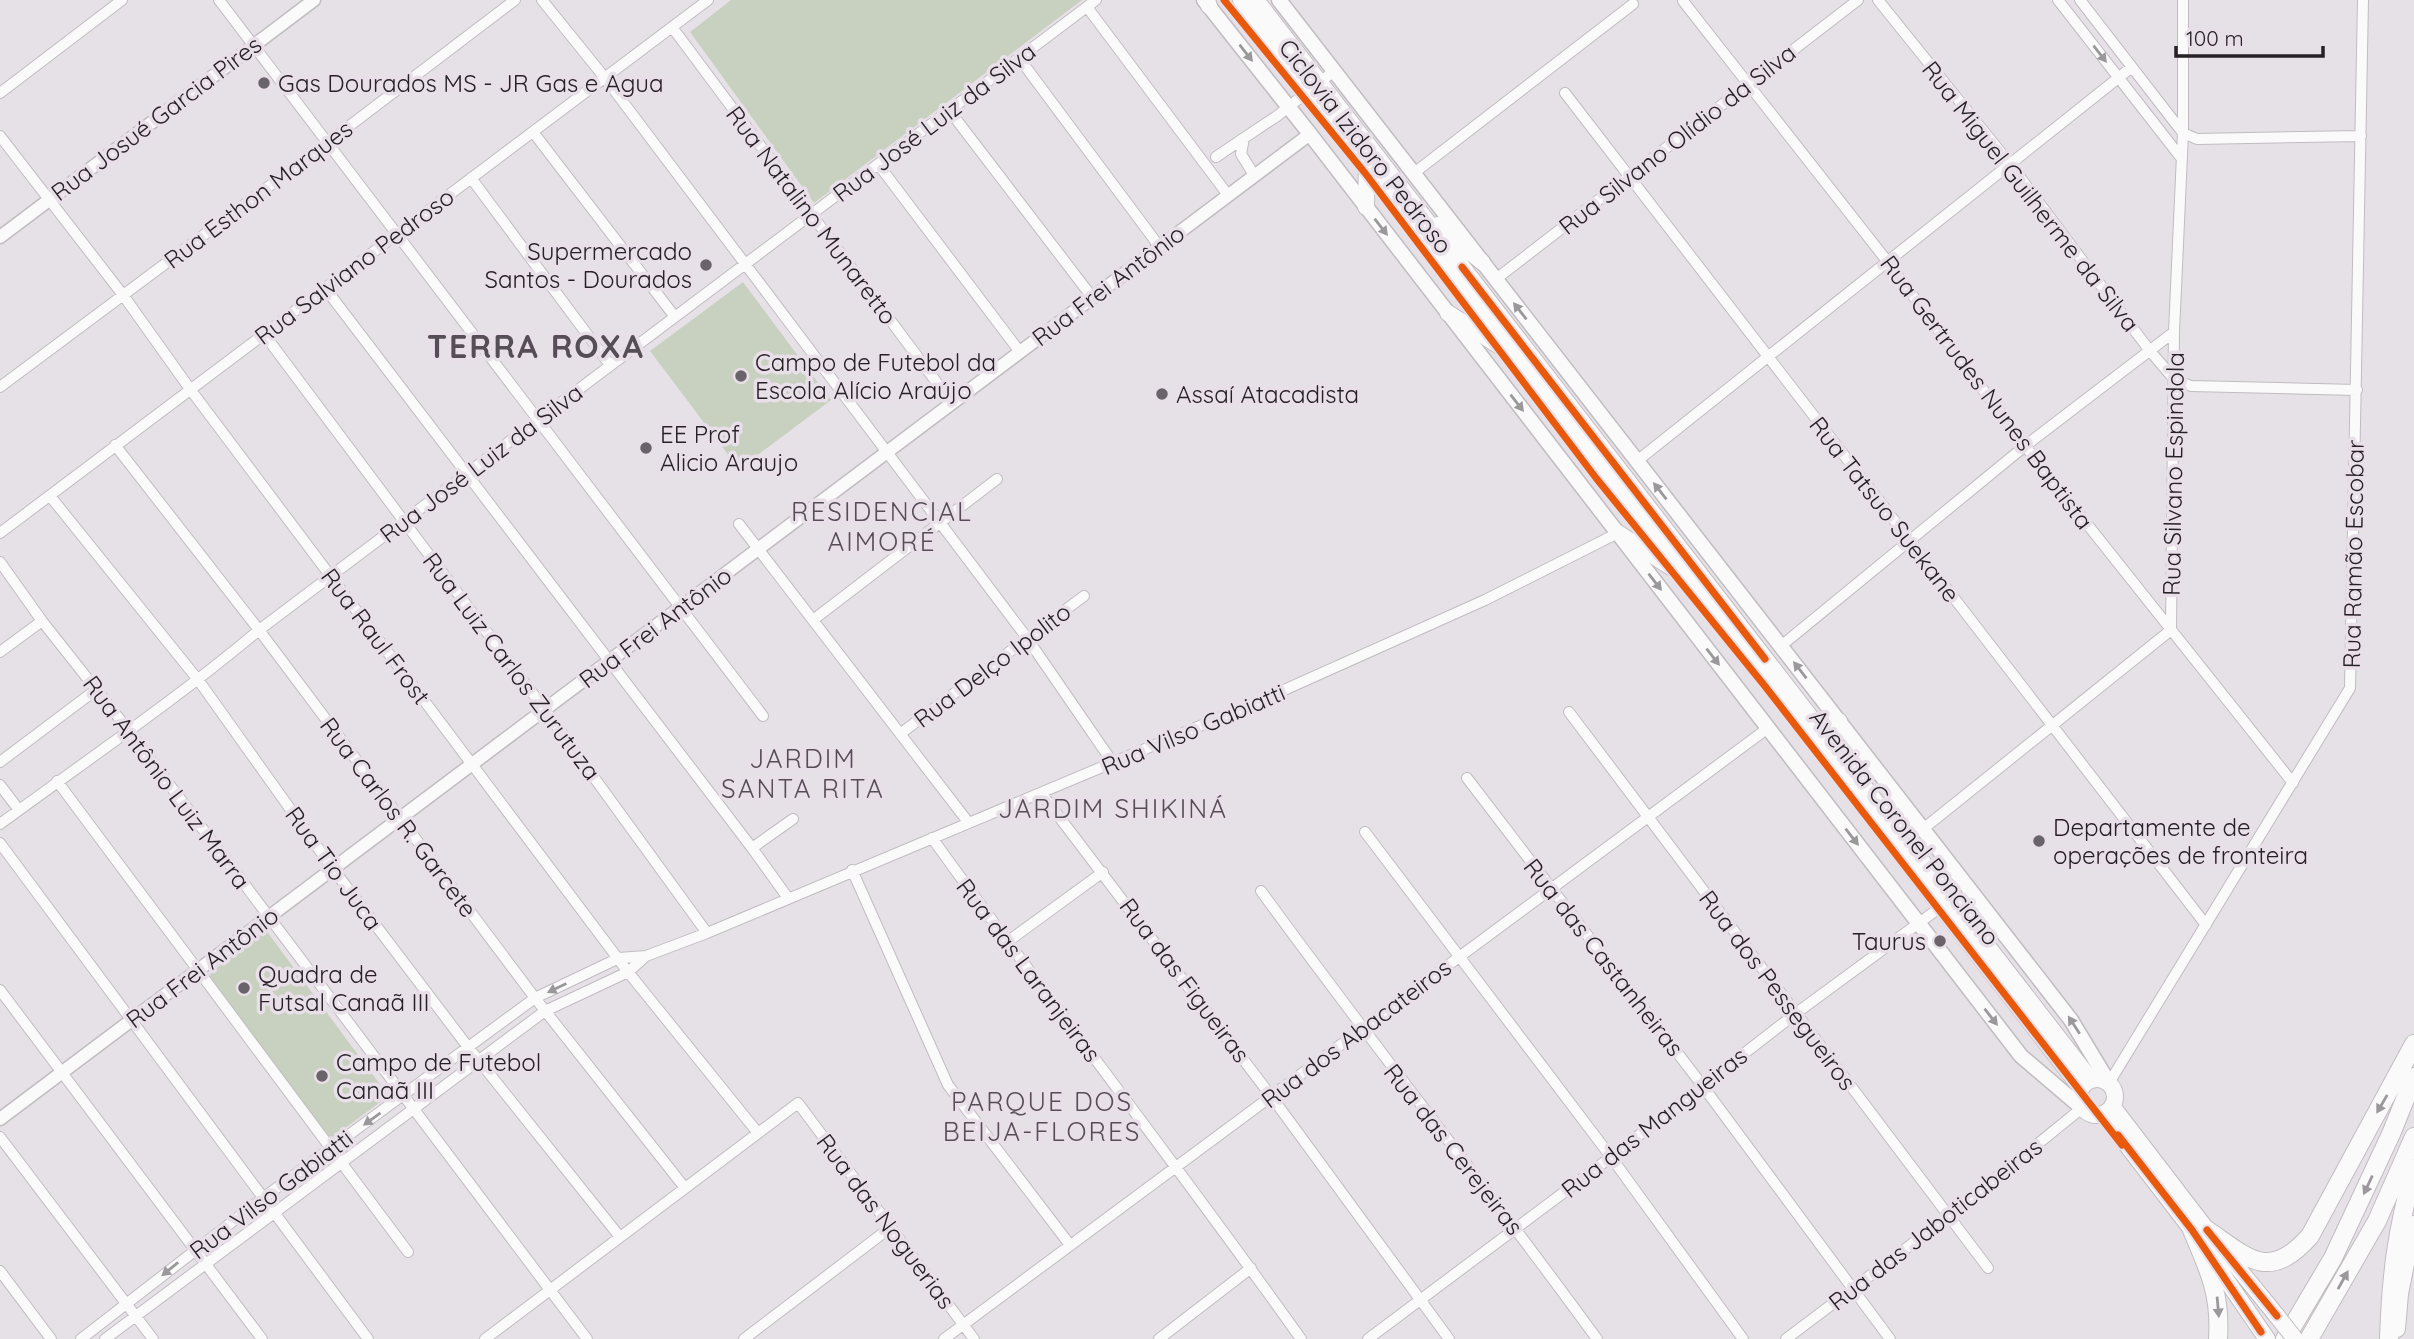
<svg xmlns="http://www.w3.org/2000/svg" width="2414" height="1339" viewBox="0 0 2414 1339" font-family="Quicksand,sans-serif">
  <style>
    .green { fill: #c8d1c0 }
    .lines { fill: none; stroke-linecap: round; stroke-linejoin: round }
    .minor-casing { stroke: #c0bcc0; stroke-width: 12 }
    .tertiary-casing { stroke: #c0bcc0; stroke-width: 15 }
    .secondary-casing { stroke: #c0bcc0; stroke-width: 17 }
    .primary-casing { stroke: #c0bcc0; stroke-width: 18 }
    .trunk-casing { stroke: #c0bcc0; stroke-width: 20 }
    .minor { stroke: #fbfafb; stroke-width: 10 }
    .tertiary { stroke: #fbfafb; stroke-width: 12 }
    .secondary { stroke: #fbfafb; stroke-width: 14 }
    .primary { stroke: #fbfafb; stroke-width: 16 }
    .trunk { stroke: #fbfafb; stroke-width: 18 }
    .primary-bridge-casing { stroke: #c0bcc0; stroke-width: 18; stroke-linecap: butt }
    .primary-bridge { stroke: #fbfafb; stroke-width: 16 }
    .cycleway-casing { stroke: #e8dfe9; stroke-width: 11 }
    .cycleway { stroke: #e8590c; stroke-width: 7 }
    .oneway { fill: #9b989b }
    .poi-dot { fill: #696469; stroke: #e8dfe9; stroke-width: 2.5 }
    .labels { text-anchor: middle; dominant-baseline: central; stroke-width: 7; stroke-linejoin: round; paint-order: stroke }
    .poi-label { font-size: 24px; fill: #252125; stroke: #e8dfe9; text-anchor: start }
    .street-label { font-size: 24px; fill: #252125; stroke: #e8dfe9 }
    .neighbourhood-label { font-size: 26px; letter-spacing: 2px; fill: #554e56; stroke: #e8dfe9 }
    .district-label { font-size: 32px; font-weight: bold; letter-spacing: 2px; fill: #554e56; stroke: #e8dfe9 }
  </style>
  <rect width="100%" height="100%" fill="#e6e1e7"/>
  <path class="green" d="M731,0H1082L814,203L690,32Z
    M743,282L831,400L739,469L650,351Z
    M264,932L268,933L387,1094V1097L333,1137L325,1135L210,977L211,972Z"/>
  <g class="lines">
    <defs>
      <path id="minor" d="M219,0L763,716
        M542,0L605,78L1027,638L1113,763
        M1878,0L2010,164L2150,351L2174,379L2191,386L2357,390
        M2058,0L2182,159
        M2080,0L2183,133L2197,139L2361,136
        M1683,1L1887,261L2025,446L2293,783
        M1087,7L1228,195
        M672,27L952,403
        M1019,58L1159,246
        M0,93L122,0
        M1565,93L2206,925
        M949,110L1092,297
        M533,132L675,317
        M0,136L123,295L190,389L628,972L758,1133
        M1216,157L1244,138
        M878,164L1020,352
        M1414,173L1633,4
        M1254,175L1241,154L1244,138L1277,116L1334,71
        M471,178L610,365
        M1496,279L1858,0
        M325,288L752,848L788,898
        M264,334L545,710L707,933
        M0,387L327,143L515,0
        M115,445L259,630L535,998L685,1188
        M1637,461L2132,67
        M50,496L199,681L333,869L468,1047L620,1237
        M739,524L968,822
        M0,533L708,0
        M0,562L42,621L129,731L587,1339
        M813,620L997,479
        M1781,646L2025,446L2174,332
        M0,652L42,621
        M1569,712L1988,1268
        M900,734L1084,596
        M0,762L97,689
        M1467,778L1702,1085L1890,1339
        M57,781L408,1252
        M0,785L19,810
        M1041,793L1271,1096L1449,1339
        M0,824C87,760 176,700 259,630L1096,0
        M1923,829L2171,630L2174,332L2183,133V0
        M1365,832L1611,1157L1743,1339
        M932,838C1053,1006 1181,1170 1301,1339
        M0,843L368,1339
        M752,848L793,819
        M852,870L948,1085L1070,1245
        M1261,891C1371,1042 1487,1188 1597,1339
        M1007,942L1103,872
        M0,990L262,1339
        M2109,1083L2350,688L2363,0
        M0,1137L153,1339
        M0,1271L51,1339
        M81,1339L263,1198L535,998L619,958L646,956L707,933L1264,699L1485,600L1618,533
        M105,1339L545,1011L628,972L645,957
        M485,1339L798,1103L974,1339
        M744,1339L891,1227
        M944,1339L1768,728
        M1159,1339L1251,1268
        M1368,1339L1611,1157L1795,1014L1942,906
        M1786,1339L1949,1216L2082,1108"/>
      <path id="tertiary" d="M0,237L314,0
        M0,1119L1310,134"/>
      <path id="secondary" d="M1204,0L1310,134L2021,1056L2082,1108
        M1279,0L2071,1020L2109,1083"/>
      <path id="primary" d="M1207,0L1209,6
        M1241,0L2081,1088
        M1256,0L2091,1080
        M1366,207L1367,163
        M1438,225L1482,262
        M1448,313L1507,351
        M1618,533L1680,573
        M1822,744C1834,742 1836,731 1839,721
        M1883,806L1923,829
        M2079 1097a18 18 0 1 1 36 0a18 18 0 1 1-36 0Z
        M2112,1106L2207,1230L2277,1316
        M2103,1114L2192,1230L2267,1339
        M2397,1329L2400,1294L2414,1224"/>
      <path id="trunk" d="M2192,1230C2209,1270 2221,1294 2218,1339
        M2207,1230C2249,1259 2269,1282 2310,1236L2414,1044
        M2285,1339L2333,1258L2391,1134L2414,1077
        M2309,1339L2377,1221L2414,1137
        M2389,1339C2391,1275 2397,1230 2414,1169"/>
    </defs>
    <use href="#minor" class="minor-casing"/>
    <use href="#tertiary" class="tertiary-casing"/>
    <use href="#secondary" class="secondary-casing"/>
    <use href="#primary" class="primary-casing"/>
    <use href="#trunk" class="trunk-casing"/>
    <use href="#minor" class="minor"/>
    <use href="#tertiary" class="tertiary"/>
    <use href="#secondary" class="secondary"/>
    <use href="#primary" class="primary"/>
    <use href="#trunk" class="trunk"/>
    <defs>
      <path id="primary-bridge" d="M2277,1316L2295,1339"/>
    </defs>
    <use href="#primary-bridge" class="primary-bridge-casing"/>
    <use href="#primary-bridge" class="primary-bridge"/>
    <defs>
      <path id="cycleway" d="M1224,0L1365,173L1596,478L1764,685L2122,1145
        M1462,267L1765,659
        M2118,1135L2192,1230L2261,1332
        M2207,1230L2277,1316"/>
    </defs>
    <use href="#cycleway" class="cycleway-casing"/>
    <use href="#cycleway" class="cycleway"/>
  </g>
  <defs><path id="oneway-solid" d="M-6-.8H1V-3.2L6.5 0L1 3.2V.8H-6Z" transform="scale(1.75)"/></defs>
  <g class="oneway">
    <use href="#oneway-solid" transform="translate(1246 53) rotate(52)"/>
    <use href="#oneway-solid" transform="translate(2100 54) rotate(52)"/>
    <use href="#oneway-solid" transform="translate(1381 227) rotate(52)"/>
    <use href="#oneway-solid" transform="translate(1520 311) rotate(-128)"/>
    <use href="#oneway-solid" transform="translate(1517 403) rotate(52)"/>
    <use href="#oneway-solid" transform="translate(1660 491) rotate(-128)"/>
    <use href="#oneway-solid" transform="translate(1655 582) rotate(52)"/>
    <use href="#oneway-solid" transform="translate(1713 657) rotate(52)"/>
    <use href="#oneway-solid" transform="translate(1800 670) rotate(-128)"/>
    <use href="#oneway-solid" transform="translate(1852 837) rotate(52)"/>
    <use href="#oneway-solid" transform="translate(557 988) rotate(154)"/>
    <use href="#oneway-solid" transform="translate(1991 1017) rotate(52)"/>
    <use href="#oneway-solid" transform="translate(2074 1025) rotate(-123)"/>
    <use href="#oneway-solid" transform="translate(2382 1104) rotate(120)"/>
    <use href="#oneway-solid" transform="translate(372 1119) rotate(144)"/>
    <use href="#oneway-solid" transform="translate(2368 1185) rotate(115)"/>
    <use href="#oneway-solid" transform="translate(170 1269) rotate(141)"/>
    <use href="#oneway-solid" transform="translate(2343 1280) rotate(-61)"/>
    <use href="#oneway-solid" transform="translate(2218 1307) rotate(85)"/>
  </g>
  <g class="poi-dot">
    <circle cx="264" cy="83" r="7"/>
    <circle cx="706" cy="265" r="7"/>
    <circle cx="741" cy="376" r="7"/>
    <circle cx="1162" cy="394" r="7"/>
    <circle cx="646" cy="448" r="7"/>
    <circle cx="2039" cy="841" r="7"/>
    <circle cx="1940" cy="941" r="7"/>
    <circle cx="244" cy="988" r="7"/>
    <circle cx="322" cy="1076" r="7"/>
  </g>
  <g class="labels">
    <g class="poi-label">
      <text x="278" y="83">Gas Dourados MS - JR Gas e Agua</text>
      <text x="692" y="251" text-anchor="end">Supermercado<tspan x="692" dy="28">Santos - Dourados</tspan></text>
      <text x="755" y="362">Campo de Futebol da<tspan x="755" dy="28">Escola Alício Araújo</tspan></text>
      <text x="1176" y="394">Assaí Atacadista</text>
      <text x="660" y="434">EE Prof<tspan x="660" dy="28">Alicio Araujo</tspan></text>
      <text x="2053" y="827">Departamente de<tspan x="2053" dy="28">operações de fronteira</tspan></text>
      <text x="1926" y="941" text-anchor="end">Taurus</text>
      <text x="258" y="974">Quadra de<tspan x="258" dy="28">Futsal Canaã III</tspan></text>
      <text x="336" y="1062">Campo de Futebol<tspan x="336" dy="28">Canaã III</tspan></text>
    </g>
    <g class="street-label">
      <text transform="translate(156 118) rotate(-37)">Rua Josué Garcia Pires</text>
      <text transform="translate(934 122) rotate(-37)">Rua José Luiz da Silva</text>
      <text transform="translate(1677 139) rotate(-38)">Rua Silvano Olídio da Silva</text>
      <text transform="translate(1366 146) rotate(52)">Ciclovia Izidoro Pedroso</text>
      <text transform="translate(258 194) rotate(-37)">Rua Esthon Marques</text>
      <text transform="translate(2031 196) rotate(52)">Rua Miguel Guilherme da Silva</text>
      <text transform="translate(812 215) rotate(53)">Rua Natalino Munaretto</text>
      <text transform="translate(354 266) rotate(-37)">Rua Salviano Pedroso</text>
      <text transform="translate(1108 285) rotate(-37)">Rua Frei Antônio</text>
      <text transform="translate(1987 392) rotate(53)">Rua Gertrudes Nunes Baptista</text>
      <text transform="translate(481 463) rotate(-37)">Rua José Luiz da Silva</text>
      <text transform="translate(2173 474) rotate(-89)">Rua Silvano Espindola</text>
      <text transform="translate(1885 509) rotate(52)">Rua Tatsuo Suekane</text>
      <text transform="translate(2353 554) rotate(-89)">Rua Ramão Escobar</text>
      <text transform="translate(655 627) rotate(-37)">Rua Frei Antônio</text>
      <text transform="translate(376 636) rotate(53)">Rua Raul Frost</text>
      <text transform="translate(992 665) rotate(-37)">Rua Delço Ipolito</text>
      <text transform="translate(512 666) rotate(53)">Rua Luiz Carlos Zurutuza</text>
      <text transform="translate(1193 729) rotate(-23)">Rua Vilso Gabiatti</text>
      <text transform="translate(167 782) rotate(53)">Rua Antônio Luiz Marra</text>
      <text transform="translate(399 817) rotate(53)">Rua Carlos R. Garcete</text>
      <text transform="translate(1905 827) rotate(52)">Avenida Coronel Ponciano</text>
      <text transform="translate(334 868) rotate(54)">Rua Tio Juca</text>
      <text transform="translate(1604 957) rotate(52)">Rua das Castanheiras</text>
      <text transform="translate(202 967) rotate(-37)">Rua Frei Antônio</text>
      <text transform="translate(1029 970) rotate(53)">Rua das Laranjeiras</text>
      <text transform="translate(1185 980) rotate(53)">Rua das Figueiras</text>
      <text transform="translate(1778 990) rotate(53)">Rua dos Pessegueiros</text>
      <text transform="translate(1356 1033) rotate(-37)">Rua dos Abacateiros</text>
      <text transform="translate(1654 1122) rotate(-38)">Rua das Mangueiras</text>
      <text transform="translate(1454 1149) rotate(52)">Rua das Cerejeiras</text>
      <text transform="translate(271 1194) rotate(-37)">Rua Vilso Gabiatti</text>
      <text transform="translate(886 1221) rotate(53)">Rua das Noguerias</text>
      <text transform="translate(1935 1224) rotate(-38)">Rua das Jaboticabeiras</text>
    </g>
    <g class="neighbourhood-label">
      <text x="882" y="511">RESIDENCIAL<tspan x="882" dy="30">AIMORÉ</tspan></text>
      <text x="803" y="758">JARDIM<tspan x="803" dy="30">SANTA RITA</tspan></text>
      <text x="1113" y="808">JARDIM SHIKINÁ</text>
      <text x="1042" y="1101">PARQUE DOS<tspan x="1042" dy="30">BEIJA-FLORES</tspan></text>
    </g>
    <g class="district-label">
      <text x="536" y="346">TERRA ROXA</text>
    </g>
  </g>
  <path d="M2176 46v10h147v-10" fill="none" stroke="#252125" stroke-width="3.5"/>
  <text x="2186" y="46" font-size="21" fill="#252125" stroke="#e8dfe9" stroke-width="5" paint-order="stroke">100 m</text>
</svg>
